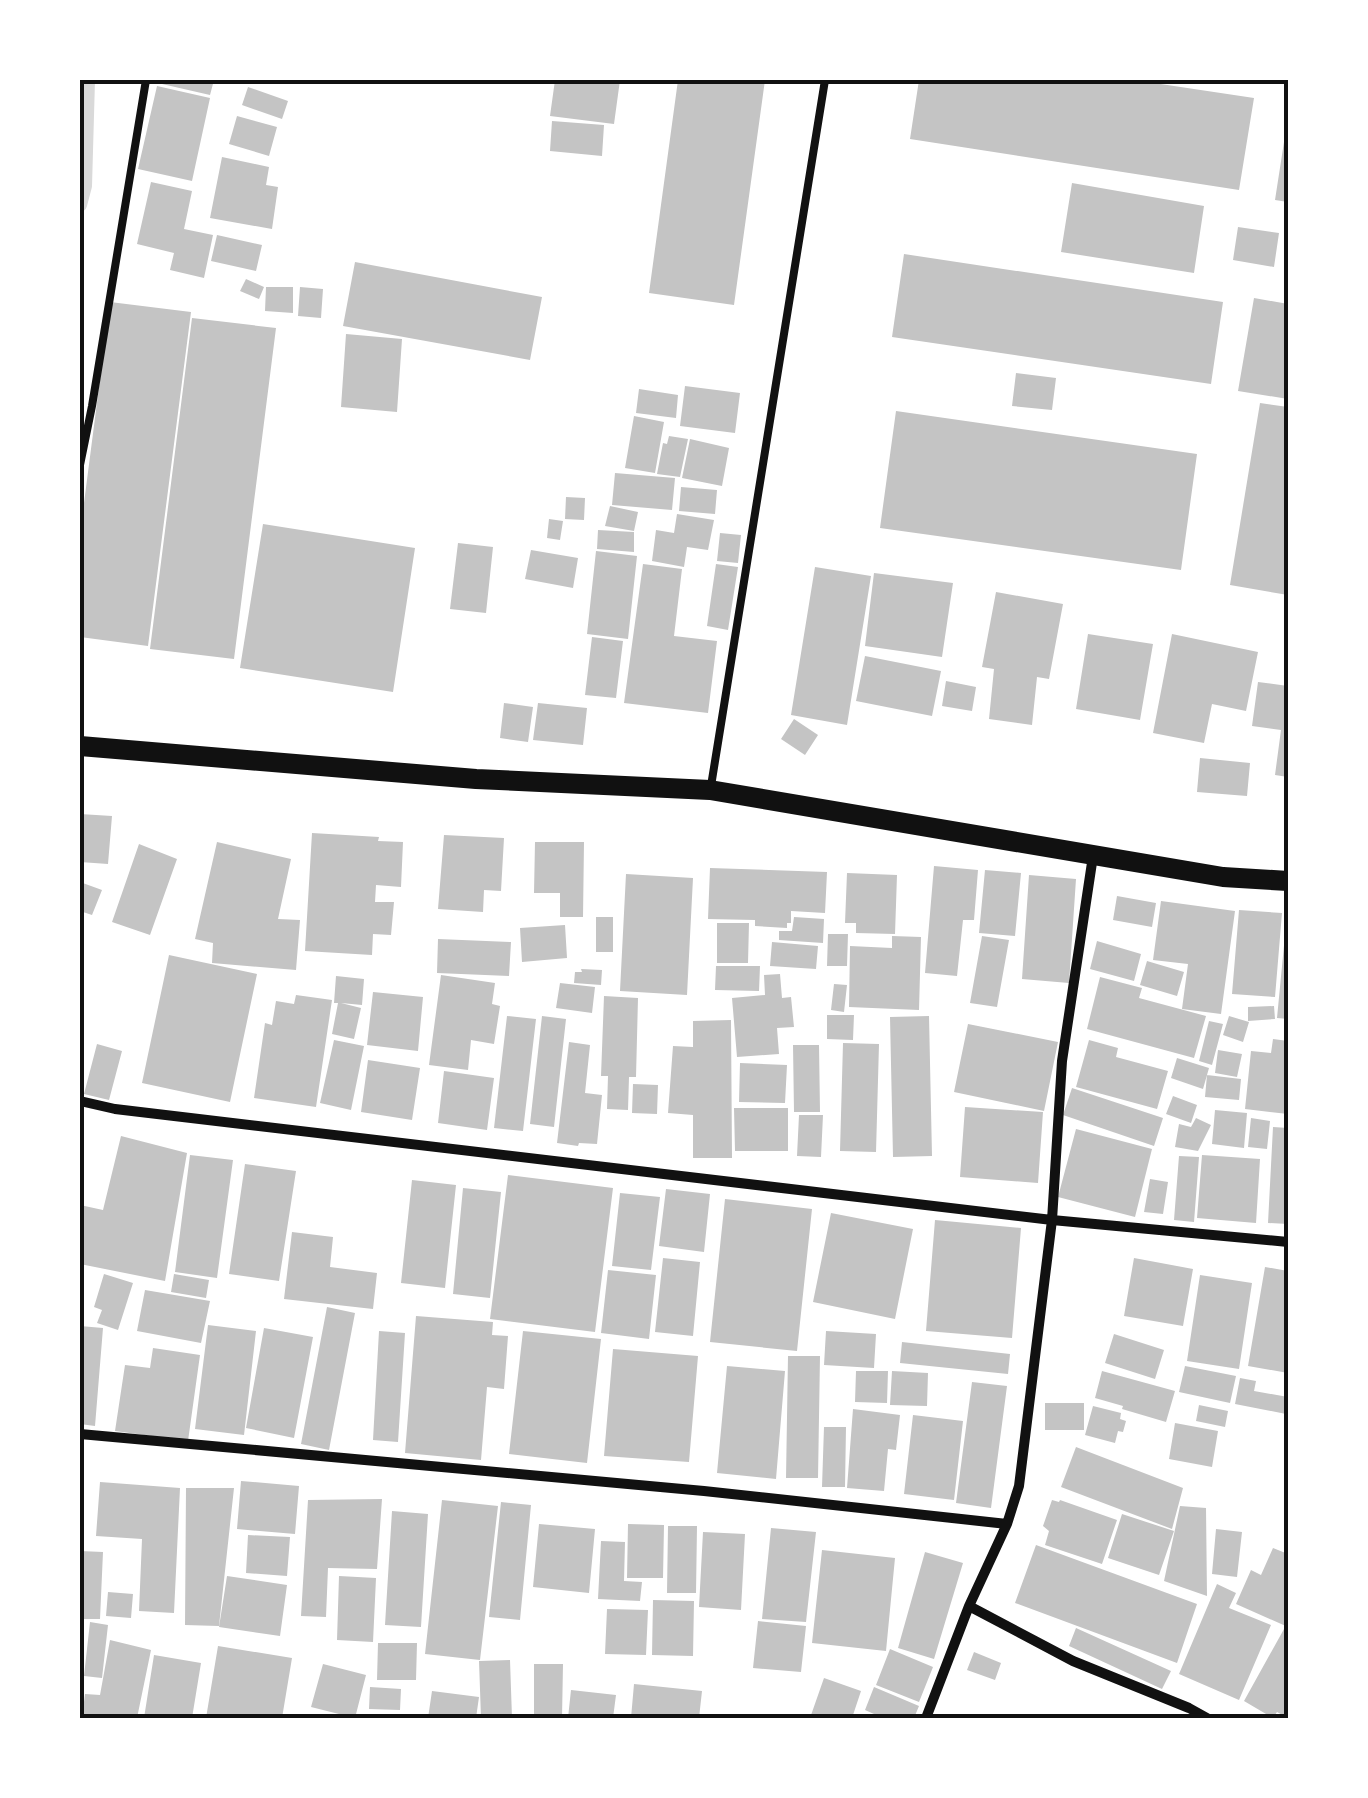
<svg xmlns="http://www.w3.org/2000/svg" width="1368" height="1798" viewBox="0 0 1368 1798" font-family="Barlow,sans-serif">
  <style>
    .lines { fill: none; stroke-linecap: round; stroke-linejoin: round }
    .stream { stroke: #d9d9d9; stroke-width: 14 }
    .building { fill: #c4c4c4 }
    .service { stroke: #111; stroke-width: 8 }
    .minor { stroke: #111; stroke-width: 10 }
    .secondary { stroke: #111; stroke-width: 20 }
    .neatline { fill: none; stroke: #111; stroke-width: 4 }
  </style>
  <rect width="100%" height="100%" fill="#fff"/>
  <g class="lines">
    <path class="stream" d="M80,205L85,186L88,80"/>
  </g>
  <path class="building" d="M163,80H214L210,95L162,84Z
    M555,80H620L614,124L550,116Z
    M678,80H765L734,305L649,293Z
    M919,80H1134L1254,98L1239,190L910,139Z
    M157,86L210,98L192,181L138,169Z
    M248,87L288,101L282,119L242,105Z
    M237,116L277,127L269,156L229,144Z
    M552,121L604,125L602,156L550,151Z
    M1286,129H1288V202L1275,200Z
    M222,157L269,167L266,185L278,187L272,229L210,218Z
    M151,182L192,191L184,229L213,235L204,278L170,270L174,253L137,244Z
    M1072,183L1204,206L1194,273L1061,252Z
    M1238,227L1279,233L1274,267L1233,260Z
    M217,235L262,245L256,271L211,261Z
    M904,254L1223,302L1211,384L892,337Z
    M355,262L542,297L530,360L343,326Z
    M246,279L264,287L259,299L240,291Z
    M266,287H293V313L265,311Z
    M300,287L323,289L321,318L298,316Z
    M1254,298L1288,304V399L1238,391Z
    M110,302L191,312L148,646L80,637V534Z
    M192,318L276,328L234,659L150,649Z
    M346,334L402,339L397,412L341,407Z
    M1016,373L1056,378L1052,410L1012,406Z
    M685,386L740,393L735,433L680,426Z
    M639,389L678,395L676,418L636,413Z
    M1260,403L1288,407V595L1230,585Z
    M896,411L1197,454L1181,570L880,528Z
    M634,416L664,422L655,473L625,468Z
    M669,436L688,439L680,477L657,474L663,443L667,444Z
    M690,439L729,448L722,486L682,478Z
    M615,473L675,478L672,510L612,505Z
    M681,487L717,490L715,514L679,511Z
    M566,497L585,498L584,520L565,519Z
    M610,506L638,512L634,531L605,526Z
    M677,514L714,520L708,550L687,547L684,567L652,561L656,530L674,533Z
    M549,519L563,521L560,540L547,538Z
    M263,524L415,548L393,692L240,668Z
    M598,530L634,532V552L597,549Z
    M720,533L741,535L738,563L717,561Z
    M458,543L493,547L486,613L450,609Z
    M531,550L578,558L573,588L525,579Z
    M596,551L637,556L628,639L587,634Z
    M643,564L682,569L674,636L717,641L708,713L624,703Z
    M716,564L738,567L728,630L707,626Z
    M815,567L871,576L847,725L791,715Z
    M874,573L953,583L942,657L865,646Z
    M996,592L1063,604L1049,679L1037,677L1032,725L989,719L994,669L982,667Z
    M1088,634L1153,644L1140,720L1076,709Z
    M1172,634L1258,652L1246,711L1212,704L1204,743L1153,733Z
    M592,637L623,641L616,698L585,695Z
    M865,656L941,671L932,716L856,701Z
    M946,681L976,687L972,711L942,706Z
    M1258,682L1288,686V777L1275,775L1281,730L1252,726Z
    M504,703L533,707L528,742L500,738Z
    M538,703L587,708L583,745L533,740Z
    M794,719L818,735L805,755L781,739Z
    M1200,758L1250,763L1247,796L1197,792Z
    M80,814L112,816L108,864L80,862Z
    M312,833L379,837L378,841L403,842L401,887L376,885L375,902H394L391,935L373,934L372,955L305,951Z
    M444,835L504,838L501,891L484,890L483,912L438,909Z
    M217,842L291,859L278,919L300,920L296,970L212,963L213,943L195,939Z
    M535,842H584L583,917H560V893H534Z
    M139,844L177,859L150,935L112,922Z
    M934,866L978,870L974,920H963L957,976L925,973Z
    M710,868L827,872L825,913L791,911V923H787V928L755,926V920L708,919Z
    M985,870L1021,873L1015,936L979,933Z
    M847,873L897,875L895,934L856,933V923H845Z
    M626,874L693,878L687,995L620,991Z
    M1029,875L1076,879L1069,983L1022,979Z
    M80,882L102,890L92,915L80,911Z
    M1117,896L1156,903L1152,927L1113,920Z
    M1161,901L1235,911L1221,1014L1182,1009L1188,964L1153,960Z
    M1239,910L1282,913L1275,997L1232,994Z
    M596,917H613V952H596Z
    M794,917L824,919L823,943L779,940V931H792Z
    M717,923H749L748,963H717Z
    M565,925L567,958L522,962L520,928Z
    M828,934H848L847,966H827Z
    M1285,935L1288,936V1019L1277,1018Z
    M892,936L921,937L919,1010L849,1007L850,946L892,948Z
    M982,936L1009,940L997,1007L970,1003Z
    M438,939L511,942L509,976L437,973Z
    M1097,941L1141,954L1134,981L1090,969Z
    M772,942L818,946L816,969L770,966Z
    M169,955L257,974L230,1102L142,1083Z
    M1147,961L1184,972L1177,996L1140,985Z
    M716,966H760L759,991L715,990Z
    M581,969L602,970L601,985L574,983L575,972H582Z
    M780,974L782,998L791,997L794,1027L777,1028L779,1054L737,1057L732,998L765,995L764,975Z
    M441,975L495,983L492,1004L500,1006L494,1044L471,1040L468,1070L429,1065Z
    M336,976L364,979L362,1005L341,1003L361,1008L354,1039L332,1034L338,1003H334Z
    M1100,977L1142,988L1139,998L1206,1016L1194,1058L1087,1029Z
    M560,983L595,987L592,1013L556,1008Z
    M834,984L847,985L844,1012L831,1010Z
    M373,992L423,997L418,1051L367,1045Z
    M296,995L332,1000L316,1107L254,1098L265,1023L272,1025L276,1001L294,1004Z
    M604,996L638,998L636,1077H629L628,1110L607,1109L608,1076H601Z
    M1274,1006L1275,1019L1248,1021V1007Z
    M827,1015H854L853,1040L827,1039Z
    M507,1016L536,1019L523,1131L494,1128Z
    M542,1016L566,1019L554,1127L530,1124Z
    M929,1016L932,1156L893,1157L890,1017Z
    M1229,1016L1249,1022L1243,1042L1223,1035Z
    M731,1020L732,1158H693V1115L668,1113L673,1046L693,1047V1021Z
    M1209,1021L1223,1024L1212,1065L1199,1061Z
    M968,1024L1058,1042L1044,1111L954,1092Z
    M1273,1039L1288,1041V1114L1245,1109L1251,1051L1271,1053Z
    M334,1040L364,1046L351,1110L320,1103Z
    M1089,1040L1118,1048L1116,1057L1168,1071L1157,1109L1076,1087Z
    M569,1042L590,1045L585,1093L602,1095L597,1144L579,1143L578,1146L557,1143Z
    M843,1043L879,1044L876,1152L840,1151Z
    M97,1044L122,1051L109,1100L84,1094Z
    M793,1045H819L820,1112H794Z
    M1218,1050L1242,1054L1237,1077L1215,1073Z
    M1177,1058L1209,1068L1203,1089L1171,1078Z
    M368,1060L420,1068L412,1120L361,1112Z
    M740,1063L787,1065L785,1103L739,1102Z
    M444,1071L494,1078L487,1130L438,1123Z
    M1207,1075L1241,1079L1239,1100L1205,1097Z
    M633,1084L658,1085L657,1114L632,1113Z
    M1072,1088L1163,1118L1154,1146L1063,1115Z
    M1173,1096L1197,1105L1191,1123L1166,1114Z
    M965,1107L1043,1112L1038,1183L960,1177Z
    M734,1108H788V1151H735Z
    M1215,1110L1247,1113L1244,1148L1212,1144Z
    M799,1115H823L821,1157L797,1156Z
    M1196,1118L1211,1125L1198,1151L1175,1147L1179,1124L1191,1127Z
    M1251,1118L1270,1121L1267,1149L1248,1147Z
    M1273,1127L1288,1128V1224L1268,1223Z
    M1076,1129L1152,1149L1135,1217L1058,1197Z
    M121,1136L187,1153L165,1281L80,1264V1205L103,1210Z
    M190,1155L233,1160L217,1278L175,1272Z
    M1202,1155L1260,1159L1256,1223L1197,1218Z
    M1179,1156L1199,1157L1194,1222L1174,1220Z
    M245,1164L296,1171L279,1281L229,1274Z
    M508,1175L613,1188L595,1332L490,1319Z
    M1150,1179L1168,1182L1163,1214L1144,1212Z
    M412,1180L456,1185L445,1288L401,1283Z
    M463,1188L501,1192L490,1298L453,1294Z
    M666,1189L710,1194L704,1252L659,1246Z
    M620,1193L660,1197L651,1270L612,1266Z
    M725,1199L812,1209L797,1351L710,1342Z
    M831,1213L913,1229L895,1319L813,1302Z
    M935,1220L1021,1228L1012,1338L926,1331Z
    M292,1232L333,1237L330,1267L377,1273L373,1309L284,1299Z
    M663,1258L700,1262L693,1336L655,1332Z
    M1134,1258L1193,1269L1183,1326L1124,1316Z
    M1265,1267L1288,1271V1373L1248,1366Z
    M608,1270L656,1275L649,1339L601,1333Z
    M104,1274L133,1283L118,1330L97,1323L102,1310L94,1307Z
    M174,1274L209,1280L206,1298L171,1292Z
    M1200,1275L1252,1283L1239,1369L1187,1361Z
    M145,1290L210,1301L201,1343L137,1331Z
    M327,1307L355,1313L329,1450L301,1444Z
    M416,1316L493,1322L492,1335L508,1336L504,1389L487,1387L481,1460L405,1453Z
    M208,1325L256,1331L244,1435L195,1429Z
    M80,1326L103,1328L95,1426L80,1424Z
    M264,1328L313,1337L294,1438L246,1428Z
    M379,1331L405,1333L398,1442L373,1440Z
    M523,1331L601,1339L587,1463L509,1454Z
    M826,1331L876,1334L874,1368L824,1365Z
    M1114,1334L1164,1350L1155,1379L1105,1363Z
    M902,1342L1010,1354L1008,1374L900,1363Z
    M153,1348L200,1355L188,1441L115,1431L125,1365L150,1368Z
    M613,1349L698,1356L689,1462L604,1456Z
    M788,1356H820L818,1478H786Z
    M727,1366L785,1371L776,1479L717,1473Z
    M1185,1366L1236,1376L1230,1403L1179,1392Z
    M856,1371H888L887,1403L855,1402Z
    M892,1371L928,1373L927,1406L890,1405Z
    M1102,1371L1175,1391L1166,1422L1122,1409L1123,1406L1095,1398Z
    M1240,1378L1256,1381L1254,1391L1288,1397L1286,1414L1235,1404Z
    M972,1382L1007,1386L991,1508L956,1503Z
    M1045,1403H1084V1430H1045Z
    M1199,1405L1228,1411L1225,1427L1196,1421Z
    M1093,1406L1121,1413L1120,1419L1126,1421L1123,1432L1118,1431L1115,1443L1085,1435Z
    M853,1409L900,1415L896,1450L888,1449L884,1491L847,1488Z
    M913,1415L963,1421L954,1500L904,1494Z
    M1175,1423L1218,1431L1212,1467L1169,1459Z
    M824,1427H846L845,1487H822Z
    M1076,1447L1183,1488L1172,1529L1061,1487Z
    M241,1481L299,1486L295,1534L237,1529Z
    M100,1482L180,1488L174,1613L139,1611L142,1539L96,1536Z
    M186,1488H234L219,1626L185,1625Z
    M382,1499L377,1569L328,1568L326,1617L301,1616L308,1500Z
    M442,1500L498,1506L480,1660L425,1654Z
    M1052,1500L1059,1502L1060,1500L1117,1520L1102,1564L1045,1545L1049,1531L1043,1526Z
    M501,1502L531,1505L520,1620L489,1617Z
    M1180,1506L1206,1508L1207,1596L1164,1581Z
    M392,1511L428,1514L421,1627L385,1625Z
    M1122,1514L1174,1531L1159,1575L1108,1558Z
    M539,1524L595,1529L589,1593L533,1587Z
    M628,1524L664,1525L663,1578H627Z
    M668,1526H697L696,1593H667Z
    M771,1528L816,1532L806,1622L762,1619Z
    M1216,1529L1242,1532L1237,1577L1212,1574Z
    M703,1532L745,1534L741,1610L699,1607Z
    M248,1535L290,1537L287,1576L246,1573Z
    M601,1541L625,1542L624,1581L642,1582L640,1601L598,1599Z
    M1036,1545L1197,1604L1177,1663L1015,1603Z
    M1273,1548L1288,1554V1627L1236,1604L1251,1570L1261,1575Z
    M822,1550L895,1558L886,1651L812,1643Z
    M80,1551L103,1552L100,1619H80Z
    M925,1552L963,1563L934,1659L898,1648Z
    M227,1576L287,1585L280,1636L219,1627Z
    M339,1576L376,1578L373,1642L337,1640Z
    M1217,1584L1236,1593L1229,1608L1271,1625L1239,1700L1179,1674Z
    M108,1592L133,1594L131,1618L106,1616Z
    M653,1600L694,1601L693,1656L652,1655Z
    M607,1609L648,1610L646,1655L605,1654Z
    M758,1621L806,1626L801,1672L753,1668Z
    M90,1622L108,1625L102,1678L84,1676Z
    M1076,1628L1171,1671L1162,1689L1069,1646Z
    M1284,1629L1288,1631V1718L1277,1712L1273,1718L1244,1701Z
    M110,1640L151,1650L137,1718H82L85,1694L100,1695Z
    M378,1643H417L416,1680H377Z
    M218,1646L292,1658L282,1718H206Z
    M890,1649L933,1667L919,1702L876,1685Z
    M974,1652L1001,1663L995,1680L967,1670Z
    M154,1655L201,1663L192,1718H144Z
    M510,1660L512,1718H481L479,1661Z
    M323,1664L366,1675L355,1718L311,1707Z
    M534,1664H563L562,1718H534Z
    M824,1678L861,1691L852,1718H810Z
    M634,1684L702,1691L699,1718H631Z
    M370,1687L401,1689L400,1710L369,1709Z
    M874,1687L919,1706L914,1718H883L865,1710Z
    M571,1690L616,1695L613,1718H568Z
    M432,1691L479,1697L476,1718H428Z"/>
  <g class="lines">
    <path class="service" d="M80,465L92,406L146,80
      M711,786L825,80"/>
    <path class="minor" d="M80,1101L115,1109L1052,1220L1288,1242
      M80,1434L704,1491L1007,1524
      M969,1606L1073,1661L1189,1708L1207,1718
      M926,1718L969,1606L1007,1524L1019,1486L1052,1220L1062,1061L1093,856"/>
    <path class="secondary" d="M80,746L476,779L710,790L1223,877L1288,881"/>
  </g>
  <rect width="1368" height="1798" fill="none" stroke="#ffffff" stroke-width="165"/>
  <rect x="82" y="82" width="1204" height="1634" class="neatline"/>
</svg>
